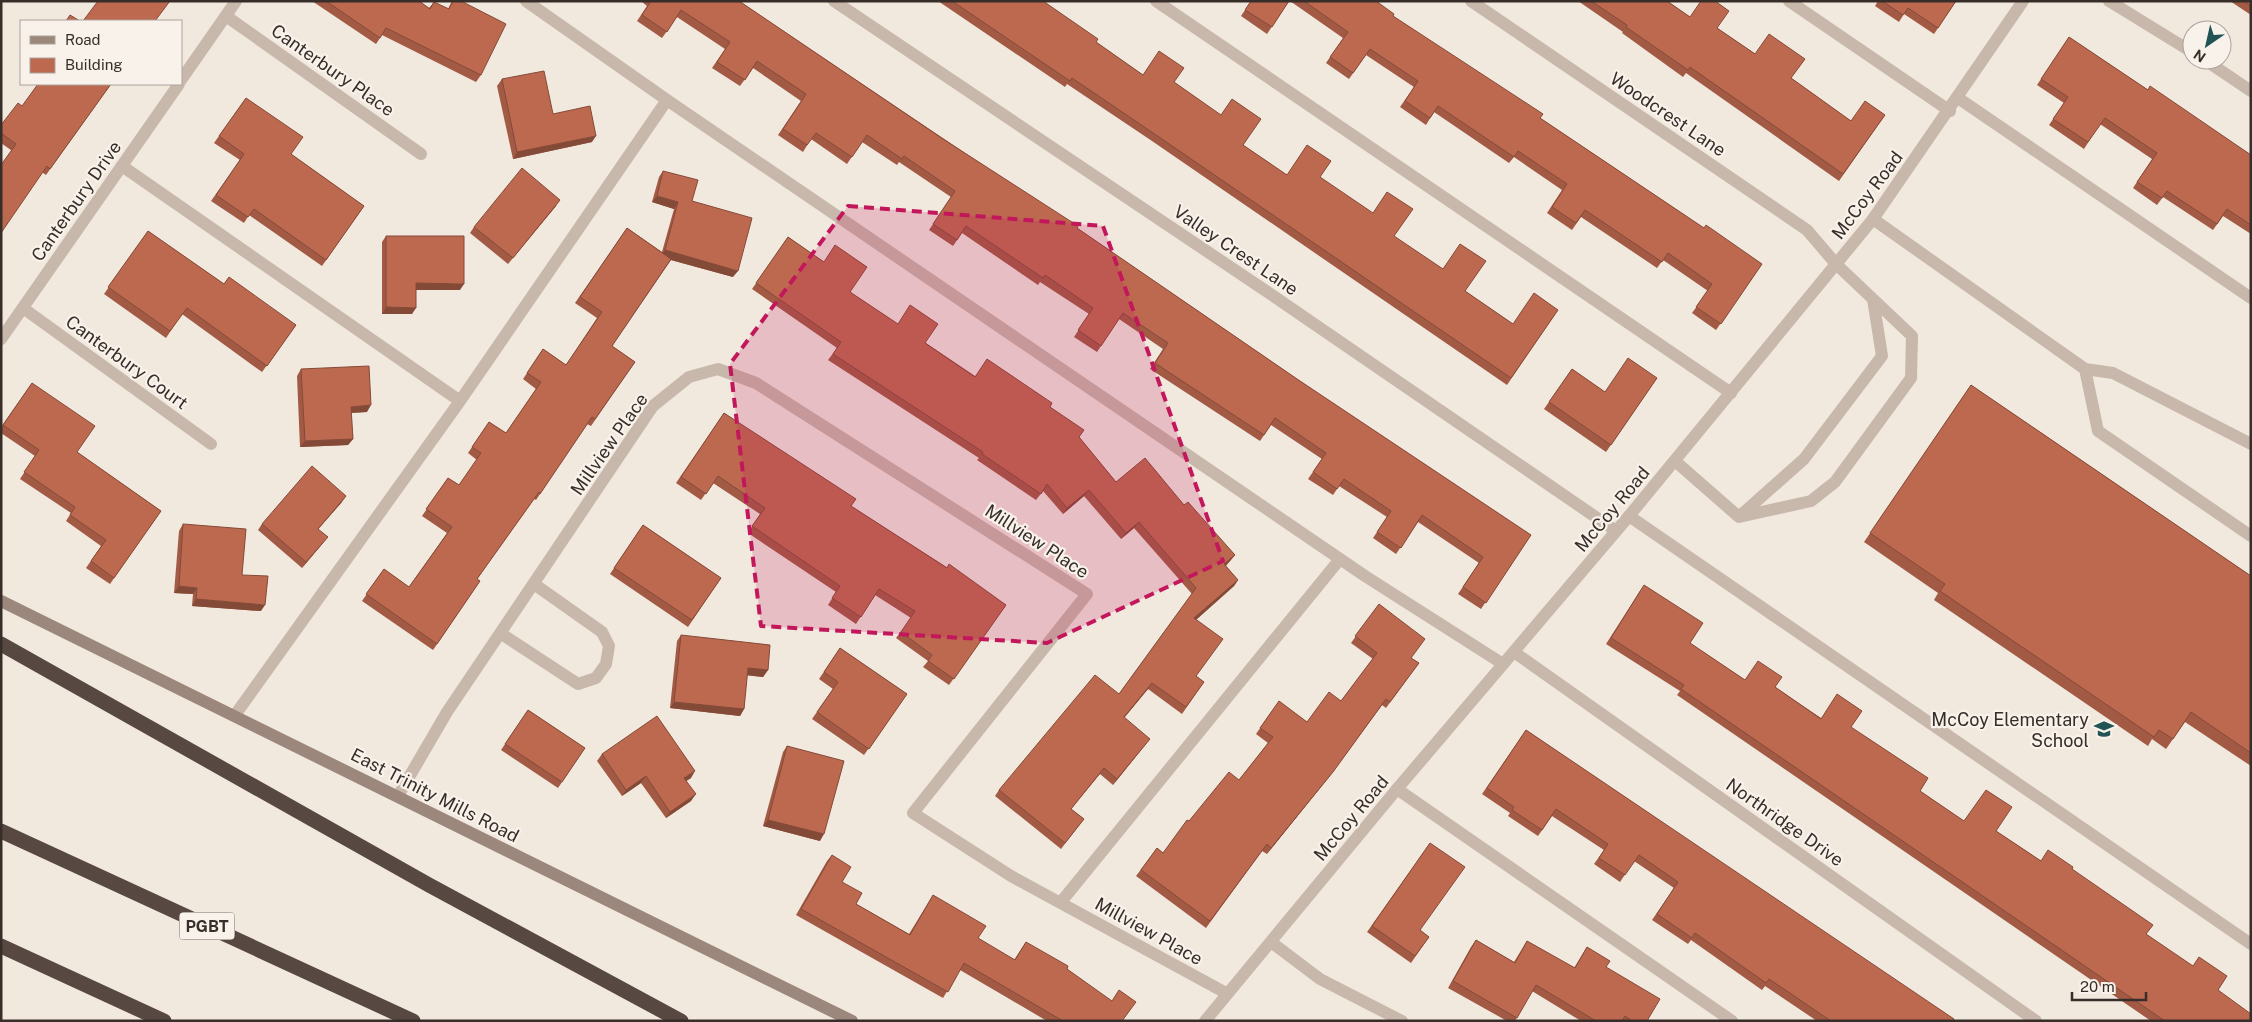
<svg xmlns="http://www.w3.org/2000/svg" width="2252" height="1022" viewBox="0 0 2252 1022" font-family="'Public Sans',sans-serif">
  <style>
    .lines { fill: none; stroke-linecap: round; stroke-linejoin: round }
    .service { stroke: #c8b8ab; stroke-width: 12 }
    .minor { stroke: #c8b8ab; stroke-width: 12 }
    .tertiary { stroke: #c8b8ab; stroke-width: 12 }
    .secondary { stroke: #9c877c; stroke-width: 12 }
    .motorway { stroke: #574841; stroke-width: 15 }
    .wall { fill: #a35a45 }
    .shaded-wall { fill: #844a38 }
    .building { fill: #bd6950; stroke: #844a38 }
    .marked { fill: #c2185b; fill-opacity: 0.2; stroke: #c2185b; stroke-width: 4; stroke-dasharray: 10 6; stroke-linejoin: round }
    .labels { text-anchor: middle; dominant-baseline: central; stroke-width: 4.5; stroke-linejoin: round; paint-order: stroke }
    .shield { fill: #f9f2eb; stroke: #716964; stroke-width: 1 }
    .shield-label { font-size: 16px; font-weight: bold; fill: #372e2a }
    .street-label { font-size: 18px; fill: #372e2a; stroke: #f9f2eb }
    .poi-label { font-size: 18px; fill: #372e2a; stroke: #f9f2eb; text-anchor: end }
  </style>
  <rect width="100%" height="100%" fill="#f1e8de"/>
  <g class="lines">
    <path class="service" d="M526,1L667,100
      M1156,1L1731,393
      M1789,1L1950,111
      M1958,98L2251,298
      M122,166L460,401
      M1873,219L2085,369L2113,373L2251,444
      M2085,369L2098,431L2251,536
      M1675,461L1739,517
      M1741,515L1804,459L1882,356L1873,299
      M1629,516L2251,944
      M1739,517L1811,501L1835,482L1911,378L1912,336L1836,264
      M235,715L460,401L667,100L1365,576L1503,664
      M1397,789L1732,1021
      M1061,902L1340,559"/>
    <path class="minor" d="M834,1L1269,293L1616,531
      M1471,1L1807,230L1836,264
      M2109,1L2192,52
      M226,16L421,154
      M2205,60L2251,91
      M181,80L236,1
      M23,308L211,444
      M1,339L179,84
      M500,633L578,684L596,678L606,664L609,646L602,632L534,584
      M1514,652L2036,1021
      M398,796L447,712L653,406L689,377L718,369L756,383L1087,594L913,813L1011,876L1226,993
      M1271,942L1320,979L1402,1021"/>
    <path class="tertiary" d="M1205,1021L1397,789L1629,516L1873,219L2023,1"/>
    <path class="secondary" d="M1,601L852,1021"/>
    <path class="motorway" d="M1,644L429,885L681,1021
      M1,831L413,1021
      M1,946L164,1021"/>
  </g>
  <path class="wall" d="M312,1H419L429,8L434,2L448,9L452,1H461L481,75L476,82L382,35L376,44Z
    M641,1H739L1077,228L1300,381L1531,535L1481,609L1458,594L1479,563L1418,522L1396,554L1373,538L1387,517L1339,486L1333,495L1308,479L1322,459L1271,425L1260,441L1150,369L1163,349L1119,319L1097,352L1074,337L1089,314L1040,282L1038,285L962,233L953,246L929,230L951,197L899,162L897,165L862,142L847,164L811,139L803,152L778,135L801,101L753,68L740,86L712,68L725,49L677,17L662,38L637,21L647,6Z
    M938,1H1043L1096,42L1143,75L1174,82L1243,145L1287,175L1320,177L1394,236L1465,291L1513,324L1558,310L1507,385L1152,141L1067,84L1065,87Z
    M1251,1H1289L1267,34L1241,16Z
    M1290,1H1376L1393,16L1540,118L1704,228L1762,264L1716,330L1692,313L1708,291L1663,260L1657,268L1581,217L1572,230L1547,213L1562,190L1514,157L1509,163L1434,112L1426,125L1400,107L1414,87L1366,55L1349,79L1326,63L1343,38Z
    M1578,1H1667L1690,17L1717,28L1791,78L1851,121L1885,115L1839,181L1686,73L1683,77L1622,33L1623,32Z
    M1878,1H1956L1934,34L1904,14L1899,22L1875,6Z
    M2230,1H2251V15Z
    M2069,37L2148,90L2251,155V234L2223,216L2213,230L2163,197L2157,205L2133,188L2152,159L2100,124L2084,149L2049,125L2064,103L2037,85Z
    M502,79L553,114L592,142L513,159L497,86Z
    M111,84L46,175L1,143V125L22,106Z
    M246,98L291,154L364,206L322,266L249,215L244,223L211,201L240,160L214,143Z
    M663,171L692,201L733,277L671,260L612,346L635,362L591,426L587,424L536,500L534,499L477,579L480,581L433,650L362,601L384,569L409,587L447,533L422,516L448,478L459,485L477,460L468,453L489,422L506,433L536,389L523,379L543,349L566,365L597,318L575,303L627,228L662,252L674,209L652,202L659,177Z
    M556,206L508,264L470,233L474,227Z
    M148,231L224,284L296,325L262,372L182,314L166,338L104,294Z
    M386,236L460,290H416L412,314H382V242Z
    M788,237L824,262L850,292L975,376L1050,407L1079,437L1116,482L1184,505L1235,555L1230,561L1226,566L1238,580L1234,586L1196,620V676L1204,682L1182,714L1148,689L1124,718L1145,745L1113,785L1100,774L1071,809L1084,819L1061,849L995,796L999,790L1119,694L1192,594L1134,528L1121,539L1084,496L1063,514L1043,491L1036,500L977,460L979,458L828,360L837,348L752,289Z
    M301,369L367,412L351,413L353,439L348,445L300,447L297,376Z
    M1572,369L1605,392L1657,378L1606,452L1544,409Z
    M32,383L77,452L161,511L110,584L86,568L101,546L66,521L71,513L20,479L35,456L1,433V427Z
    M1971,385L2251,576V766L2185,722L2166,749L2152,739L2148,746L1934,600L1938,593L1864,542Z
    M724,413L851,506L1006,605L949,685L923,667L928,661L896,638L911,618L875,595L856,624L828,605L836,592L748,533L760,514L713,483L701,500L676,483Z
    M342,502L318,529L323,543L302,568L258,530L262,524Z
    M183,524L261,611L192,606L193,594L174,593L179,531Z
    M643,525L721,578L688,627L610,574Z
    M1640,591L1690,643L1745,680L1775,687L1821,718L1851,727L1920,791L1964,821L1996,831L2041,861L2072,869L2146,934L2218,990L2251,1021H2151L1677,695L1680,691L1606,644Z
    M1379,604L1411,658L1419,663L1386,708L1382,705L1328,778L1267,854L1262,851L1206,928L1136,876L1157,848L1163,853L1189,821L1239,780L1268,743L1256,734L1279,701L1307,722L1341,701L1373,659L1351,643Z
    M681,635L768,670L763,677L747,675L744,709L740,716L670,708L677,641Z
    M840,648L907,694L864,755L812,719L833,689L819,679Z
    M528,710L585,748L558,788L501,750Z
    M1526,730L1953,1021H1817L1765,986L1762,990L1691,940L1688,944L1652,920L1674,888L1634,861L1620,882L1594,864L1604,850L1552,816L1538,836L1508,816L1510,813L1482,794Z
    M787,746L820,841L763,826L783,752Z
    M602,754L691,778L686,781L691,801L666,818L641,783L622,796L597,761Z
    M1430,843L1420,930L1429,937L1411,963L1367,932Z
    M832,855L842,882L856,904L909,934L933,895L978,938L1014,960L1026,942L1067,969L1122,1021H1047L960,970L943,998L796,915L827,861Z
    M1476,940L1514,962L1527,941L1574,968L1587,947L1606,967L1647,1021H1581L1532,991L1515,1021H1507L1448,988L1471,947Z"/>
  <path class="shaded-wall" d="M596,136L592,142L513,159L517,152Z
    M657,196L678,202L674,209L652,202Z
    M560,200L556,206L508,264L513,258Z
    M665,250L738,271L733,277L660,257Z
    M416,283L464,284L460,290H412Z
    M386,307L416,308L412,314H382Z
    M371,405L367,412L347,413L351,407Z
    M353,439L348,445L300,447L305,441Z
    M1089,490L1084,496L1063,514L1067,508Z
    M346,496L342,502L313,535L318,529Z
    M1139,522L1134,528L1121,539L1126,533Z
    M328,537L323,543L302,568L306,562Z
    M1235,555L1230,561L1220,571L1224,564Z
    M1238,580L1234,586L1190,625L1194,618Z
    M179,586L197,588L193,594L174,593Z
    M196,599L265,605L261,611L192,606Z
    M748,668L768,670L763,677L744,675Z
    M1152,683L1148,689L1119,724L1124,717Z
    M1386,699L1328,778L1267,854L1271,848Z
    M674,702L744,709L740,716L670,708Z
    M1150,739L1145,745L1113,785L1117,779Z
    M695,771L691,778L680,785L684,778Z
    M646,776L641,783L622,796L626,790Z
    M696,794L691,801L666,818L670,812Z
    M768,820L824,834L820,841L763,826Z"/>
  <path class="building" d="M98,1H170L155,21H83Z
    M326,1H419L430,9L434,2L449,9L453,1H461L506,24L481,75L386,28L380,38Z
    M651,1H739L943,139L1078,226L1077,228L1300,381L1531,535L1486,603L1463,587L1483,557L1422,515L1401,548L1377,532L1391,511L1344,479L1337,489L1313,472L1326,453L1275,418L1264,435L1155,363L1168,343L1123,313L1101,346L1078,330L1093,308L1045,275L1043,278L966,226L957,240L933,224L955,191L904,156L902,159L867,135L852,157L816,133L807,145L783,129L806,94L757,61L745,80L717,62L730,42L681,10L667,32L642,15Z
    M952,1H1043L1098,39L1096,42L1143,75L1159,51L1184,68L1174,82L1221,115L1232,99L1261,119L1243,145L1287,175L1307,145L1331,161L1320,177L1373,213L1387,192L1413,209L1394,236L1443,269L1460,244L1486,261L1465,291L1513,324L1534,293L1558,310L1511,378L1156,135L1072,78L1070,81Z
    M1251,1H1289L1272,27L1245,10Z
    M1304,1H1376L1394,14L1393,16L1543,114L1540,118L1704,228L1706,225L1762,264L1721,324L1696,307L1712,284L1668,253L1662,262L1585,210L1576,223L1552,207L1567,184L1518,151L1514,157L1438,106L1430,118L1405,101L1418,81L1370,49L1353,73L1330,57L1348,32Z
    M1591,1H1667L1690,17L1701,1H1715L1729,11L1717,28L1755,54L1769,34L1805,59L1791,78L1851,121L1865,101L1885,115L1843,174L1690,67L1688,70L1626,27L1627,25Z
    M1882,1H1956L1938,28L1908,8L1903,15Z
    M2244,1H2251V6Z
    M70,15L80,21H66Z
    M2069,37L2148,90L2150,86L2251,155V225L2227,209L2217,224L2167,191L2162,198L2137,182L2157,153L2105,118L2088,142L2053,119L2068,97L2041,79Z
    M544,71L553,114L590,106L596,136L517,152L502,79Z
    M38,84H111L50,169L47,166L1,233V165L16,144L1,133V125L18,103L22,106Z
    M246,98L303,137L291,154L364,206L326,260L254,209L248,217L216,195L244,154L219,136Z
    M522,168L560,200L513,258L474,227Z
    M663,171L698,180L692,201L752,218L738,271L665,250L678,202L657,196Z
    M627,228L671,259L612,346L635,362L595,419L592,417L540,494L539,492L477,579L480,581L437,644L366,594L384,569L409,587L452,527L426,509L448,478L459,485L481,453L472,447L489,422L506,433L541,382L527,373L543,349L566,365L602,312L580,297Z
    M148,231L224,284L229,277L296,325L267,366L187,308L170,331L108,287Z
    M386,236H464V284L416,283V308L386,307Z
    M788,237L824,262L835,245L867,267L850,292L898,324L910,305L938,324L925,343L975,377L987,359L1052,403L1050,407L1084,430L1079,437L1116,482L1145,458L1184,505L1188,502L1235,555L1224,564L1238,580L1194,618L1223,639L1196,676L1204,682L1186,707L1152,683L1124,717L1150,739L1117,779L1104,768L1071,809L1084,819L1065,843L999,790L1095,675L1119,694L1196,588L1139,522L1126,533L1089,490L1067,508L1047,484L1041,494L982,454L983,452L833,354L841,342L756,283Z
    M1628,358L1657,378L1611,445L1549,402L1572,369L1605,392Z
    M369,366L371,405L351,407L353,439L305,441L301,369Z
    M32,383L95,426L77,452L161,511L114,578L91,561L106,540L70,515L75,507L24,472L39,450L3,425Z
    M1971,385L2251,576V753L2191,712L2173,739L2159,730L2154,737L1940,591L1945,584L1870,533Z
    M724,413L856,499L851,506L947,568L949,564L1006,605L954,679L928,661L932,655L901,632L915,611L879,589L861,617L832,598L840,586L752,526L765,508L718,476L706,494L681,477Z
    M312,466L346,496L318,529L328,537L306,562L262,524Z
    M183,524L246,529L242,575L268,576L265,605L196,599L197,588L179,586Z
    M643,525L721,578L692,620L614,568Z
    M1644,585L1703,623L1690,643L1745,680L1758,661L1782,677L1775,687L1821,719L1837,694L1862,711L1851,727L1928,778L1920,791L1964,821L1986,790L2012,807L1996,831L2041,861L2048,850L2073,867L2072,869L2153,925L2146,934L2193,966L2199,957L2227,976L2218,990L2251,1014V1021H2165L1681,689L1684,685L1611,638Z
    M1379,604L1425,639L1411,658L1419,663L1390,702L1386,699L1333,772L1271,848L1267,844L1210,921L1141,870L1157,848L1163,853L1187,820L1189,821L1229,772L1239,780L1273,737L1260,728L1279,701L1307,722L1329,692L1341,701L1377,653L1355,636Z
    M681,635L770,645L768,670L748,668L744,709L674,702Z
    M840,648L907,694L869,749L817,712L838,682L824,672Z
    M528,710L585,748L562,782L505,744Z
    M657,716L695,771L684,778L696,794L670,812L646,776L626,790L602,754Z
    M1526,730L1954,1019L1953,1021H1831L1769,979L1766,983L1695,933L1692,938L1657,914L1678,882L1639,855L1625,875L1599,858L1608,844L1556,809L1542,830L1512,810L1514,807L1487,788Z
    M787,746L844,761L824,834L768,820Z
    M1430,843L1465,867L1420,930L1429,937L1415,956L1372,926Z
    M832,855L851,867L842,882L862,893L856,904L910,935L933,895L986,926L978,938L1015,960L1026,942L1068,966L1067,969L1112,1001L1119,990L1136,1002L1122,1021H1063L964,963L948,992L801,909Z
    M1476,940L1515,963L1527,941L1575,968L1587,947L1610,961L1606,967L1660,999L1647,1021H1632L1625,1016L1622,1021H1596L1536,985L1517,1018L1453,981Z"/>
  <path class="marked" d="M848,206L1103,226L1223,561L1047,643L761,626L730,364Z"/>
  <defs>
    <symbol id="school-bare" viewBox="-9 -9 18 18"><path d="M0-5L7-2L0 1L-7-2ZM-4 1L0 2.5L4 1V4Q0 6-4 4Z" fill="#225355" stroke="#f9f2eb" stroke-width="2.5" paint-order="stroke"/></symbol>
  </defs>
  <g fill-rule="evenodd">
    <use href="#school-bare" x="2090" y="715" width="28" height="28"/>
  </g>
  <g class="labels">
    <rect class="shield" x="179.5" y="912.5" width="55" height="27" rx="4"/>
    <g class="shield-label">
      <text x="207" y="926">PGBT</text>
    </g>
    <g class="street-label">
      <text transform="translate(333 70) rotate(35)">Canterbury Place</text>
      <text transform="translate(1668 114) rotate(34)">Woodcrest Lane</text>
      <text transform="translate(1867 195) rotate(-53)">McCoy Road</text>
      <text transform="translate(76 201) rotate(-55)">Canterbury Drive</text>
      <text transform="translate(1236 250) rotate(34)">Valley Crest Lane</text>
      <text transform="translate(127 362) rotate(36)">Canterbury Court</text>
      <text transform="translate(609 444) rotate(-55)">Millview Place</text>
      <text transform="translate(1612 509) rotate(-50)">McCoy Road</text>
      <text transform="translate(1037 541) rotate(33)">Millview Place</text>
      <text transform="translate(435 795) rotate(27)">East Trinity Mills Road</text>
      <text transform="translate(1351 818) rotate(-50)">McCoy Road</text>
      <text transform="translate(1785 822) rotate(35)">Northridge Drive</text>
      <text transform="translate(1149 931) rotate(29)">Millview Place</text>
    </g>
    <g class="poi-label">
      <text x="2089" y="719">McCoy Elementary<tspan x="2089" dy="21">School</tspan></text>
    </g>
  </g>
  <rect width="2252" height="1022" fill="none" stroke="#372e2a" stroke-width="5"/>
  <rect x="20" y="20" width="162" height="65" fill="#f9f2eb" stroke="#aba49e"/>
  <rect x="30" y="36" width="25" height="8" fill="#9c877c" stroke="#aba49e"/>
  <text x="65" y="45" font-size="15" fill="#372e2a">Road</text>
  <rect x="30" y="58" width="25" height="15" fill="#bd6950" stroke="#aba49e"/>
  <text x="65" y="70" font-size="15" fill="#372e2a">Building</text>
  <g transform="translate(2207 45) rotate(214)"><circle r="24" fill="#f9f2eb" stroke="#aba49e"/>
  <path d="M0-4L9 19L0 12L-9 19Z" fill="#225355"/>
  <text y="-8" font-size="14" font-weight="bold" text-anchor="middle" fill="#372e2a">N</text>
  </g>
  <path d="M2072 992v8h74v-8" fill="none" stroke="#372e2a" stroke-width="2.5"/>
  <text x="2080" y="992" font-size="15" fill="#372e2a" stroke="#f9f2eb" stroke-width="4" paint-order="stroke">20 m</text>
</svg>
